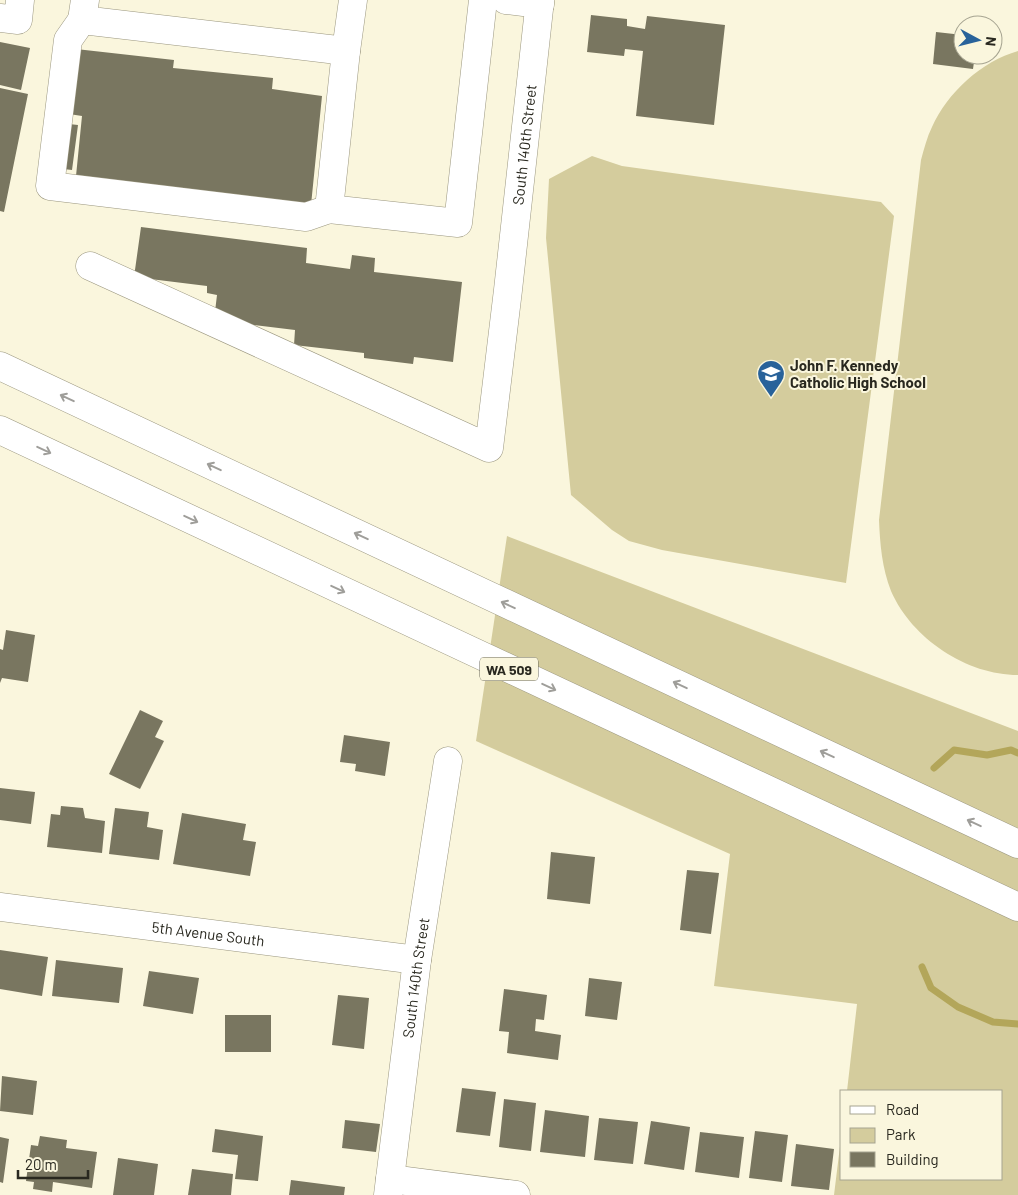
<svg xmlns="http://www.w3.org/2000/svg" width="1018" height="1195" viewBox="0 0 1018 1195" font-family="Barlow,sans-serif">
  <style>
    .green { fill: #d4cc9d }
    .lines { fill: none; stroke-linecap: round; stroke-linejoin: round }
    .stream { stroke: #b3a65a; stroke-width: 7 }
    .building { fill: #797660 }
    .minor-casing { stroke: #9a967f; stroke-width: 29 }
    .highway-casing { stroke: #9a967f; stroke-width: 29 }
    .minor { stroke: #fff; stroke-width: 28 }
    .highway { stroke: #fff; stroke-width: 28 }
    .oneway { stroke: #9f9e9a }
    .labels { text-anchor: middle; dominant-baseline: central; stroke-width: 4; stroke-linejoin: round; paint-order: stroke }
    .shield { fill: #faf6dd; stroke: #686658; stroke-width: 1 }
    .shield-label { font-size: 14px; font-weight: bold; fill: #29281f }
    .street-label { font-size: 15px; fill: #29281f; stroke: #faf6dd }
    .poi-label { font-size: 15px; font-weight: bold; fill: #29281f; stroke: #faf6dd; text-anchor: start }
  </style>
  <rect width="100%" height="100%" fill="#faf6dd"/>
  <path class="green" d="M1018,51V675C967,675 912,639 891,591C882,568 880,544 879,520L921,160C924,149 927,137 932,127C947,93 982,61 1018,51Z
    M592,156L622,166L881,202L894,216L846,583L662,550L629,541L612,530L571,495L546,238L549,179Z
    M507,536L1018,731V1195H834L842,1130V1179H1002V1091H847L857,1004L714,986L730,854L476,741Z"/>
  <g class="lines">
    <path class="stream" d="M934,768L954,750L987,755L1011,750L1018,753
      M922,967L931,988L958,1007L993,1022L1018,1024"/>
  </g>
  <path class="building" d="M591,15L627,19V26L645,29L647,16L725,25L714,125L636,116L643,51L625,49L624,56L587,52Z
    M936,32L963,35V55H975L973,69L933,64Z
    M0,42L30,48L21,90L0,85Z
    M76,49L174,60L173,68L273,78L272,89L322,96L311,205L76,176L82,116L69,114Z
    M0,88L28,94L4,212L0,211Z
    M60,123L78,125L72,170L55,168Z
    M141,227L307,248L306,263L350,269L352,255L375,258L374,272L462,282L453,362L414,357L413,364L364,358V353L294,345L295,330L214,320L217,295L207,293V286L134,277Z
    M6,630L35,635L28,682L2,678L0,683V649L3,650Z
    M140,710L163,721L155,737L164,741L140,789L109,774Z
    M344,735L390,742L385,776L355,771L356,764L340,762Z
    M0,788L35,792L31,824L0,820Z
    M61,806L83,808L85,818L105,821L102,853L47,847L51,814L60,815Z
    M115,808L149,812L147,827L163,830L159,860L109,854Z
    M182,813L246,824L243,840L256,842L250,876L173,864Z
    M551,852L595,857L590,904L547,899Z
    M687,870L719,873L711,934L680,930Z
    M0,950L48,957L42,996L0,989Z
    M56,960L123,968L119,1003L52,996Z
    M149,971L199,978L193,1014L143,1006Z
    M589,978L622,982L617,1020L585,1016Z
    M504,989L547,995L544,1020L536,1019L535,1031L561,1035L558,1060L507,1053L509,1032L499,1031Z
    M338,995L369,998L364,1049L332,1045Z
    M225,1015H271V1052H225Z
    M2,1076L37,1081L33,1115L0,1111Z
    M462,1088L496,1092L490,1136L456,1132Z
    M504,1099L536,1103L531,1151L499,1147Z
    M545,1110L589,1116L585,1157L540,1152Z
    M599,1118L638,1122L633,1164L594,1160Z
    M345,1120L380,1124L376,1152L342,1148Z
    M651,1121L690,1127L684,1170L644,1164Z
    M215,1129L263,1136L258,1181L235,1179L238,1155L212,1152Z
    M755,1131L788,1135L782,1182L749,1178Z
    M700,1132L744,1137L739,1178L695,1172Z
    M40,1136L67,1140L66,1148L97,1152L92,1188L53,1182L52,1192L33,1189L34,1182L26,1181L31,1145L38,1146Z
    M0,1137L9,1139L3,1183L0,1182Z
    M796,1144L834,1149L829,1190L791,1186Z
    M118,1158L158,1164L154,1195H113Z
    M192,1169L233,1174L231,1195H188Z
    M291,1180L345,1187L344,1195H289Z"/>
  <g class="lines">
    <defs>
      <g id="minor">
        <path d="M85,0L82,20L346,51L353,0"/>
        <path d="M506,0L540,4"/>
        <path d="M0,18L18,20L20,0"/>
        <path d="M82,20L68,40L50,186L306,217L329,209"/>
        <path d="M346,51L329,209L458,223L483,0"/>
        <path id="s1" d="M90,266L489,448L508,290L540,0"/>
        <path id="s2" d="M0,907L417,960"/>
        <path d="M390,1179L516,1195"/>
        <path id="s3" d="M388,1195L417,960L448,761"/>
      </g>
      <path id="highway" d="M0,366L1018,844
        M0,430L1018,907"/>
    </defs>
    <use href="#minor" class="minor-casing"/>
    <use href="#highway" class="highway-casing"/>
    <use href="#minor" class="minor"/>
    <use href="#highway" class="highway"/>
  </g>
  <defs><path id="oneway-shaft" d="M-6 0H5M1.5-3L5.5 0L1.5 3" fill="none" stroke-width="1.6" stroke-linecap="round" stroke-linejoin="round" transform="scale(1.25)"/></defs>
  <g class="oneway">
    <use href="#oneway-shaft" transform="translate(67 398) rotate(-155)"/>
    <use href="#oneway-shaft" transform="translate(44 450) rotate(25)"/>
    <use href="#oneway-shaft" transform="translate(214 467) rotate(-155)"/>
    <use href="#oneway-shaft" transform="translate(191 519) rotate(25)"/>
    <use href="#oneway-shaft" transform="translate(361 536) rotate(-155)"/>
    <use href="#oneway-shaft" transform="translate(338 589) rotate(25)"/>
    <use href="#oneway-shaft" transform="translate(508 605) rotate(-155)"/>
    <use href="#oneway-shaft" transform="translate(680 685) rotate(-155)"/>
    <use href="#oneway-shaft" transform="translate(549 687) rotate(25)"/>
    <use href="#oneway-shaft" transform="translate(827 754) rotate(-155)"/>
    <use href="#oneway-shaft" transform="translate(974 823) rotate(-155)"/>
  </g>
  <defs>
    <symbol id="school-pin" viewBox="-11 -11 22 30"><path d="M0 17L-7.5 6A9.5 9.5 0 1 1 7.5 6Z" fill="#28629a" stroke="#faf6dd"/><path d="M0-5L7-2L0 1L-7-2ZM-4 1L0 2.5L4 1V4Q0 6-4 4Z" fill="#fff"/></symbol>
  </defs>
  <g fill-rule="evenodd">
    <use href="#school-pin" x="755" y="358" width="32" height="43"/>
  </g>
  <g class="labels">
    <rect class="shield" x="480" y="657.5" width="58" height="23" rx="4"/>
    <g class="shield-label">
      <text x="509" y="669">WA 509</text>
    </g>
    <g class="street-label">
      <text stroke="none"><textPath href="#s1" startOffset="744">South 140th Street</textPath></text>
      <text stroke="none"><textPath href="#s2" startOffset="210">5th Avenue South</textPath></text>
      <text stroke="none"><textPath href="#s3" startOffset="219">South 140th Street</textPath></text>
    </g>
    <g class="poi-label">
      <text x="790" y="365">John F. Kennedy<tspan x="790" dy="17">Catholic High School</tspan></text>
    </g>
  </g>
  <rect x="840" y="1090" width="162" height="90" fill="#faf6dd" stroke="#a6a491"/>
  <rect x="850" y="1106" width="25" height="8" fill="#ffffff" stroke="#a6a491"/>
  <text x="886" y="1115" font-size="15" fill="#29281f">Road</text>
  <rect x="850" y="1128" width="25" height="15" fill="#d4cc9d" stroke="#a6a491"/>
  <text x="886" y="1140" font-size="15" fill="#29281f">Park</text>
  <rect x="850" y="1152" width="25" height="15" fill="#797660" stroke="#a6a491"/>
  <text x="886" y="1165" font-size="15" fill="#29281f">Building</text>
  <g transform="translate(978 40) rotate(97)"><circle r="24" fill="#faf6dd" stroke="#a6a491"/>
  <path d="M0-4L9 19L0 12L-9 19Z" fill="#28629a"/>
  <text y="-8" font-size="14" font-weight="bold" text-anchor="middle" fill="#29281f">N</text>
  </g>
  <path d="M18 1170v8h70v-8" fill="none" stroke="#29281f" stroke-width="2.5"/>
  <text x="25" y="1170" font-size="15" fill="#29281f" stroke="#faf6dd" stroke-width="4" paint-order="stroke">20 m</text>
</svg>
